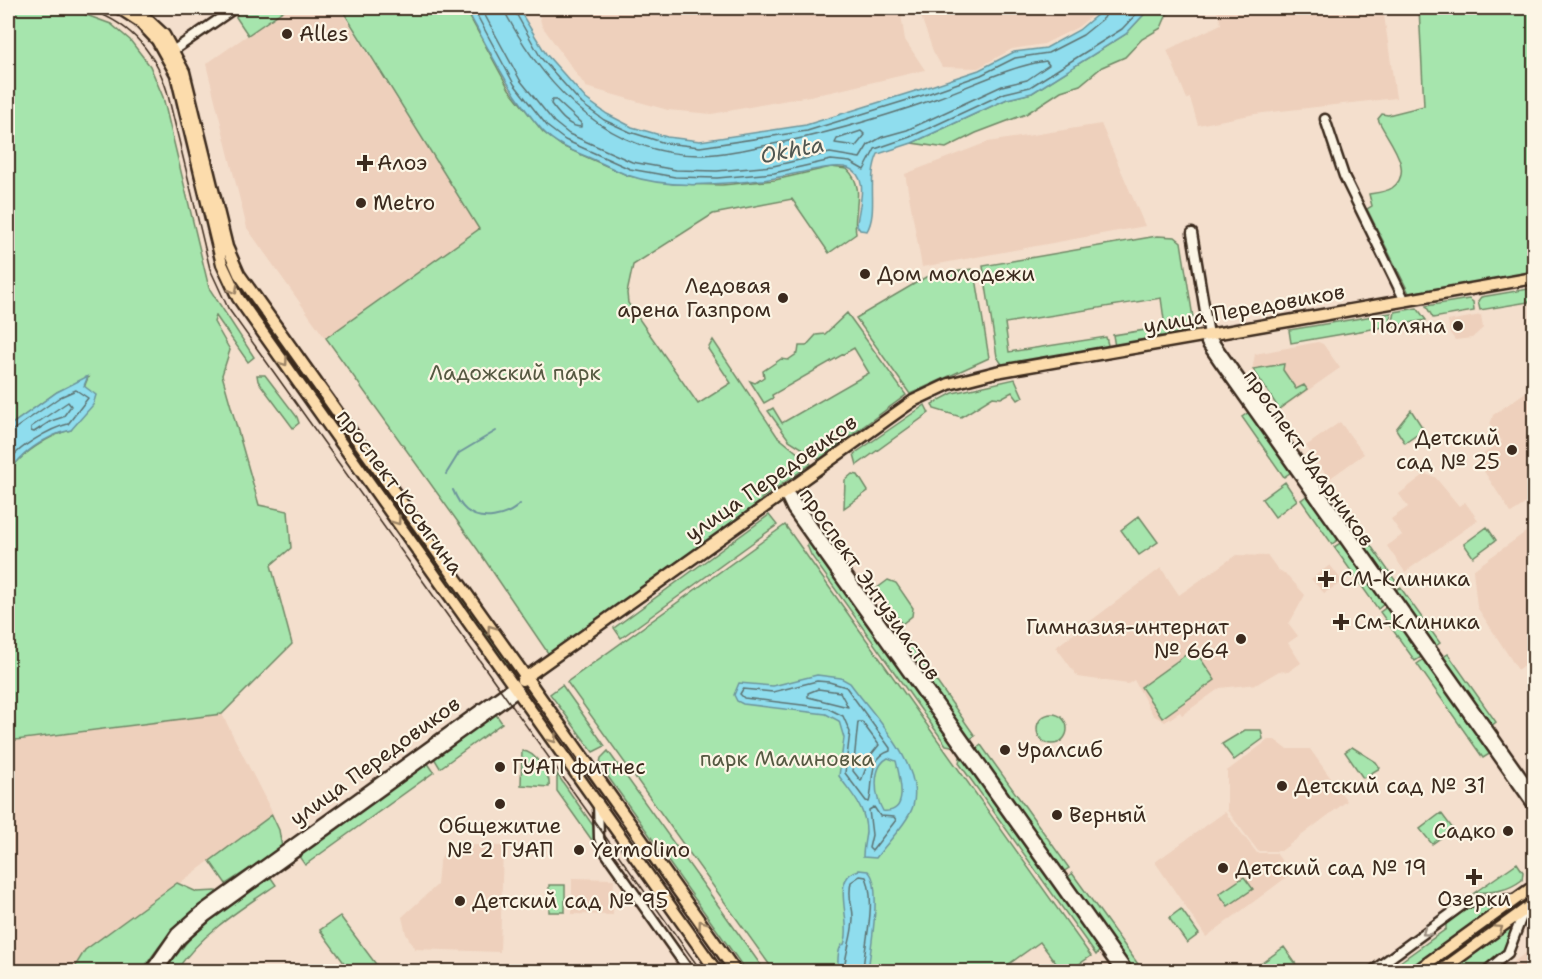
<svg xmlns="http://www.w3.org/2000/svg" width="1542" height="979" viewBox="0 0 1542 979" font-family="'Shantell Sans',sans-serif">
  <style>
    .built { fill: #eed0bc }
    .green { fill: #a6e5ad; stroke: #708866; stroke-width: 1.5 }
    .water { fill: #8fddee; stroke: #6d959b; stroke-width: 1.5; fill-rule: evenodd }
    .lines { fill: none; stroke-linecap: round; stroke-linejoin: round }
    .shore { stroke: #5d7271; stroke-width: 1.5 }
    .stream { stroke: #6d959b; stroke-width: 2 }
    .minor-casing { stroke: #3b2a1e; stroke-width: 13 }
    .major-casing { stroke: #3b2a1e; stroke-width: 15 }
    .minor { stroke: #fcf5e5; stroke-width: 8 }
    .major { stroke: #fcdcac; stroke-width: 10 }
    .tram { stroke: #3b2a1e; stroke-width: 1.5 }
    .oneway { stroke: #9c8365 }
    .oneway2 { stroke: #9c9082 }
    .poi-dot { fill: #3b2a1e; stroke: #fcf5e5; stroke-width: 2 }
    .labels { text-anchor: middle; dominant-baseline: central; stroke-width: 4.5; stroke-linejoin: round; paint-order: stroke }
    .poi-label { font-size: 21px; fill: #3b2a1e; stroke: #fcf5e5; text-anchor: start }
    .street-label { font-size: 21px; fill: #3b2a1e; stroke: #fcf5e5 }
    .park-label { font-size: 21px; fill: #565942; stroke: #fcf5e5 }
    .water-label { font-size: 22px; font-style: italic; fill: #505752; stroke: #fcf5e5 }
  </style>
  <rect width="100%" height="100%" fill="#f4dfcd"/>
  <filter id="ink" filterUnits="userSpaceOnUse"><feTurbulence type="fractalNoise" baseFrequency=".0167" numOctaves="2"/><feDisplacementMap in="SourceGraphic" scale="12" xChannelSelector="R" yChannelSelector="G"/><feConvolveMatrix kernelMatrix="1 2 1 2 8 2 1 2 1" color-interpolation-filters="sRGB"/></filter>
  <g filter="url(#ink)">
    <path class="built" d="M287,8H339L479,229L325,338L247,228L206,64Z
      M537,8H798L800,16L813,14V8H900L905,40L925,70L831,92L712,114L668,110L586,87L542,26Z
      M918,8H1101L1078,27L1044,44L1012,49L978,68L942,67L933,51Z
      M1216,8H1383L1396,98L1255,114L1198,125L1190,98L1187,99L1167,50L1221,24Z
      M1101,124L1145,226L922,267L905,174L988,142Z
      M1481,315L1483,328L1472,338L1455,340L1450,333L1448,321Z
      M1318,342L1323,344L1340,368L1280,410L1252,371L1255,354Z
      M1530,389L1534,396V498L1511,513L1476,459L1502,441L1490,425L1493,415Z
      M1340,422L1364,454L1329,479L1306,446Z
      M1425,474L1435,477L1459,506L1465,502L1478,520L1405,572L1387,546L1402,535L1391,519L1408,507L1399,494Z
      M1534,526V608L1531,611L1530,618L1534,625V659L1518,670L1477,607L1473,570Z
      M1236,555L1268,556L1279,571L1288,576L1305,595L1289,624L1298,636L1288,643L1301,663L1288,672L1279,671L1257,684L1220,688L1182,715L1180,712L1165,722L1153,715L1134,680L1128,684L1078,677L1056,647L1161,568L1179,595Z
      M1330,565L1343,582L1324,593L1311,579Z
      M222,714L273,814L81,956L79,971H8V741Z
      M1268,740H1275L1287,749H1310L1347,801L1281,851H1258L1227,810V771Z
      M1225,812L1257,853H1276L1291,874L1206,937L1155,862Z
      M448,844L503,846L500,952L415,949L406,934L402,917L437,885L439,863Z
      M572,878L614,879L613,915L572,914Z
      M1534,947V971H1501Z"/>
    <path class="green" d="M8,8H67L111,24L130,40L150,66L163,97L209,288L254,357L248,362L216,316L214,322L230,350L222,375L259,505L288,511L291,548L271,565L292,644L222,714L8,741V551L10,547L8,543C8,526 3,489 9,474C16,456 53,433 71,430C85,410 78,397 88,378L57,392L8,427Z
      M244,8H287L248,35L236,17L237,12Z
      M341,8H465L509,89L543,132L562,146L629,176L674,184L722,185L775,180L831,167L847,169C867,189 852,210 856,234L829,253L792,199L713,214L633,265L627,293L628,303L698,404L731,383L708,349L713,340L777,436L811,464L761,499L763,503L550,656L478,550L326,338L479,229Z
      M1150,8H1179L1167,14L1161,28L1142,39L1125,57L1102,67L1080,85L1061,91L1026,114L976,133L946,148L912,143L1007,99L1032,93L1126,34Z
      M1419,8H1534V273L1409,293L1367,209L1372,206L1369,194C1375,193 1386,192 1392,188C1417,170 1385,137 1378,119L1382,114L1388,115L1424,106Z
      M1157,236L1175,237L1181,242L1195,330L1115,347L1113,335L1165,327L1161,298L1005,323L1009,352L1106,337L1109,349L1004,367L997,357L983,266Z
      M971,269L975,272L989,358L910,394L856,318L926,277Z
      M1534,288V301L1480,310L1478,301L1481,297Z
      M243,291L510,664L507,666L240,293Z
      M1469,299L1473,302L1474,311L1433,318L1426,306Z
      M1417,308L1426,320L1392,326L1395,312Z
      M847,313L906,395L819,459L789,440L768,411L773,408L782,423L869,373L854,348L772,395L773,398L764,403L750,381L755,383L764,377L763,371L781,359L788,360L798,353L799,346H806L816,335L825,334Z
      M1391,313L1389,326L1291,343L1289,330Z
      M1284,364L1283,370L1296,389L1304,385L1307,389L1279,409L1253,369Z
      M257,375H265L297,417L299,423L293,428L258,381Z
      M1015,379L1023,397L1018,400L1012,392L1001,398L993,397L961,417L934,409L932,404L953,393Z
      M925,405L929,413L857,465L854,454Z
      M1411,410L1424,430L1405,443L1396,429Z
      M1249,412L1291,472L1284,477L1242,417Z
      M852,474L858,475L868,491L844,508L845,480Z
      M1285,482L1297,500L1275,517L1262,499Z
      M1308,495L1339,539L1332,544L1301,500Z
      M769,515L777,525L621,638L614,628Z
      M1139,516L1158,542L1139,555L1121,530Z
      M785,525L1091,956L1069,971H1062L1040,942L999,971H774L567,682Z
      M1487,527L1496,540L1473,557L1464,544Z
      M1362,533L1397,583L1391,587L1356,538Z
      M809,539L957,747L946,745L811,555L807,545Z
      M1342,542L1385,603L1378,609L1334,547Z
      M888,580L896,583L913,608L912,616L902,624L876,589Z
      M1400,587L1440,643L1434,647L1394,592Z
      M1387,607L1423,656L1415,661L1380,612Z
      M901,631L975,736L970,739L896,638Z
      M1194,649L1215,680L1162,718L1141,687Z
      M1448,654L1496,722L1490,727L1442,658Z
      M1424,659L1491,753L1483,758L1417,664Z
      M562,685L605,746L593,752L550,694Z
      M495,713L502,723L440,768L434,758Z
      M1037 729a15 15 0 1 1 30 0a15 15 0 1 1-30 0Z
      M1245,730H1261L1263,739L1234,760L1222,744Z
      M981,745L1069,868L1063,872L975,750Z
      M1352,747L1376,762L1380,768L1363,778L1345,752Z
      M522,751C535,751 551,775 549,787L521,785Z
      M608,751L765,971H746L609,778L600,763L601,758Z
      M961,752L1101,949L1096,955L959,763Z
      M427,762L434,772L305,865L298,855Z
      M557,774L594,827L596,846L557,791Z
      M1441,813L1453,829L1432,844L1420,829Z
      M272,815L279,830L282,848L226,884L210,861Z
      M1517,863L1523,872L1522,880C1506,892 1493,892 1474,893Z
      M1072,873L1143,971H1134L1067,878Z
      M269,875L276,885C239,910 201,934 176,971L163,972L199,927Z
      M1244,877L1253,889L1228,906L1219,894Z
      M177,883L197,892L216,891V894C183,917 164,937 142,971H75L77,963L85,950Z
      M549,885H565V912H549Z
      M1499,904L1406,971L1386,972L1446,929V922L1471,905Z
      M1181,909L1199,934L1187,943L1169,918Z
      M340,916L381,971H350L320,930Z
      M1513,925C1518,940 1494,968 1478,971C1469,973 1457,971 1448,972Z
      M1284,947L1296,964L1286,971H1251Z"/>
    <path class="water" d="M466,8H518L546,54L586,99L607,114L632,127L667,137L700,141L806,125L925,88L979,70L1014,52L1046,48L1079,30L1105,8H1150L1126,34L1032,93L1007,99L912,143L878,154C866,180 879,210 867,231L860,230L857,226C857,209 872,177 848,168C832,162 784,178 763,180C719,184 670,190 627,175C615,170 602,163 590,158C573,151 555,144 543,131C510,94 489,50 466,8Z
      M88,376L84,386L96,395L93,405L71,430C49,434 15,455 8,478V427L57,392Z
      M817,675L841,678L850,683C872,714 925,766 913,806C909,821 885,845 876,858L863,857C863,848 865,841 866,832C866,807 852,795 839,776L844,738L839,721L826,714L743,704L737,701L734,695L739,683L773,686ZM888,758L896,761C900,778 910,814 883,811C875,797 871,767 888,758Z
      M859,870L868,871C883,883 870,952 868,971H838C838,965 837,954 840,948C844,940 843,949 845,941C852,919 829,877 859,870Z"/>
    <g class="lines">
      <path class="shore" d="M473,8L514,84L548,127L565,140L630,169L675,177L717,178L774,173L831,160L850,162L864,170L875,149L910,137L1005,93L1030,87L1122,29L1142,8
        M481,8L520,80L554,122L569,134L632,162L676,170L717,171L773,166L830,153L860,158L868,145L882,137L907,130L1002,86L1027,80L1049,65L1046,61C1007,67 972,86 935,99C880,118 824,135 768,145C746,149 723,155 700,155C610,155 547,90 507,16L506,8
        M513,8L541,58L582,104L604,120L630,132L665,143L700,147L807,131L927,94L981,75L1015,58L1048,53L1083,35L1104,18L1109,8
        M552,100H556L581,123V127C568,127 559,114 551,104Z
        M861,131L865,135L856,146L835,143L837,139Z
        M68,402L71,406L63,417L51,421L34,432L31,431V427Z
        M8,431L13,430L60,397L76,390L88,398L68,424C51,428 16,448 8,463
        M817,681L829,682L846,687L890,748V751C866,758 875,785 869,802L866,801L845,773L850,732L843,716L827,708L744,698L740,694L743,689L773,692Z
        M818,689L840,692L848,707L808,697V693Z
        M858,722H862L879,745L871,755L861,781L853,771Z
        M874,807L880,816L894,817L896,820L872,851L869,848L872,835L869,810Z
        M844,972C845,953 852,939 853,920C854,905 847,902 851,882L860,876L866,877C877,905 864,943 863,972"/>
      <path class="stream" d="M446,474L459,453L496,431
        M453,490C456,497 460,505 466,510C481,523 507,517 520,504"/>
      <defs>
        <path id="minor" d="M174,50L235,8
          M1325,119L1344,176L1405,301
          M1192,233L1209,335L1534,794
          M1209,335L1206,343L1219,362L1534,807
          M784,493L791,496L1129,972
          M784,493L792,510L1121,972
          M598,802L599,838L603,849L690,972
          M149,972L176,933L202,910L514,685
          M157,972L181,939L206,917L519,691
          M1371,972L1464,904L1478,901L1516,899
          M1485,972L1508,953L1524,911"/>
        <path id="major" d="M119,8L139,21L157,40L176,74L222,264L238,298L717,972
          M135,8L164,35L184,72L227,247L239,274L736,972
          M522,680L913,401L949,384L996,372L1534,278
          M1415,972L1534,886
          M1439,972L1534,903"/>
      </defs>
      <use href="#minor" class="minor-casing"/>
      <use href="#major" class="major-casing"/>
      <use href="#minor" class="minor"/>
      <use href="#major" class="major"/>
      <path class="tram" d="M84,8C126,20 154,49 167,91L210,269L228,308L702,972"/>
    </g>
    <defs><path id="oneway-chevron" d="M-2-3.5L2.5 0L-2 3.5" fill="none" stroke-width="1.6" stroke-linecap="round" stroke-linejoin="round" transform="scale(1.5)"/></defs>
    <g class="oneway">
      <use href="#oneway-chevron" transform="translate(234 290) rotate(61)"/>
      <use href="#oneway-chevron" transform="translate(284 362) rotate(54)"/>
      <use href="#oneway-chevron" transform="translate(397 521) rotate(54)"/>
      <use href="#oneway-chevron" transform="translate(491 629) rotate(-125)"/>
      <use href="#oneway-chevron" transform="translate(553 739) rotate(54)"/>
      <use href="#oneway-chevron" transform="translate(702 924) rotate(-126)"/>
      <use href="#oneway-chevron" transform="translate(1499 929) rotate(-35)"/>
    </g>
    <use class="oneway2" href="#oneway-chevron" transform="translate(1426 932) rotate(144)"/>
  </g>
  <g class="poi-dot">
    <circle cx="287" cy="34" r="6"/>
    <path d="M362 154h6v6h6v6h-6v6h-6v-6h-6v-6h6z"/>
    <circle cx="361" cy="203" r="6"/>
    <circle cx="865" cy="274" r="6"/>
    <circle cx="783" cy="298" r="6"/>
    <circle cx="1458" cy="326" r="6"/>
    <circle cx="1512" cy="450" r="6"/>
    <path d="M1323 570h6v6h6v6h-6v6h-6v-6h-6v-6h6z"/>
    <path d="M1338 613h6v6h6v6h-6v6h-6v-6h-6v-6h6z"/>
    <circle cx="1241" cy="639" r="6"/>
    <circle cx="1005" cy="750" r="6"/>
    <circle cx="500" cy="767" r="6"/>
    <circle cx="1282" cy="786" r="6"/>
    <circle cx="500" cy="804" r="6"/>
    <circle cx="1057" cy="815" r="6"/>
    <circle cx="1508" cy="831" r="6"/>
    <circle cx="579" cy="850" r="6"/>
    <circle cx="1223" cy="868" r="6"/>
    <path d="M1471 868h6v6h6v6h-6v6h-6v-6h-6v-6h6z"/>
    <circle cx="460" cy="901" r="6"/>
  </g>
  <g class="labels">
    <g class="poi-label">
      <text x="299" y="34">Alles</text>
      <text x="377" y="163">Алоэ</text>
      <text x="373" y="203">Metro</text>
      <text x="877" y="274">Дом молодежи</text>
      <text x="771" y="286" text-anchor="end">Ледовая<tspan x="771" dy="24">арена Газпром</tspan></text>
      <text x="1446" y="326" text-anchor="end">Поляна</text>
      <text x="1500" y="438" text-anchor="end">Детский<tspan x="1500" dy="24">сад № 25</tspan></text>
      <text x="1340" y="579">СМ-Клиника</text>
      <text x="1354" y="622">См-Клиника</text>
      <text x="1229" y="627" text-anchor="end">Гимназия-интернат<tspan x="1229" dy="24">№ 664</tspan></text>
      <text x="1017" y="750">Уралсиб</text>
      <text x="512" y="767">ГУАП фитнес</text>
      <text x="1294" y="786">Детский сад № 31</text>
      <text x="1069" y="815">Верный</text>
      <text x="500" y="826" text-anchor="middle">Общежитие<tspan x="500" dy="24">№ 2 ГУАП</tspan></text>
      <text x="1496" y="831" text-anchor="end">Садко</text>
      <text x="591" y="850">Yermolino</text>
      <text x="1235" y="868">Детский сад № 19</text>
      <text x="1474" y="899" text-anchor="middle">Озерки</text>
      <text x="472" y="901">Детский сад № 95</text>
    </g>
    <g class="street-label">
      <text transform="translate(1244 309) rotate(-10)">улица Передовиков</text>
      <text transform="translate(1309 458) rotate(55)">проспект Ударников</text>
      <text transform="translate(771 478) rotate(-35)">улица Передовиков</text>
      <text transform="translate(400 492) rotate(54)">проспект Косыгина</text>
      <text transform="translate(870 584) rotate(55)">проспект Энтузиастов</text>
      <text transform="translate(375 761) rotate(-36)">улица Передовиков</text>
    </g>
    <g class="park-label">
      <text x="515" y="373">Ладожский парк</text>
      <text x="787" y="759">парк Малиновка</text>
    </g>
    <g class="water-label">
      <text transform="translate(792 150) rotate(-11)">Okhta</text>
    </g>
  </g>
  <rect width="1542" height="979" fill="none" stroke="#fcf5e5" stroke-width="30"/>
  <rect x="15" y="15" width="1512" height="949" fill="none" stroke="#3b2a1e" stroke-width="2" filter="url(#ink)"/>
</svg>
